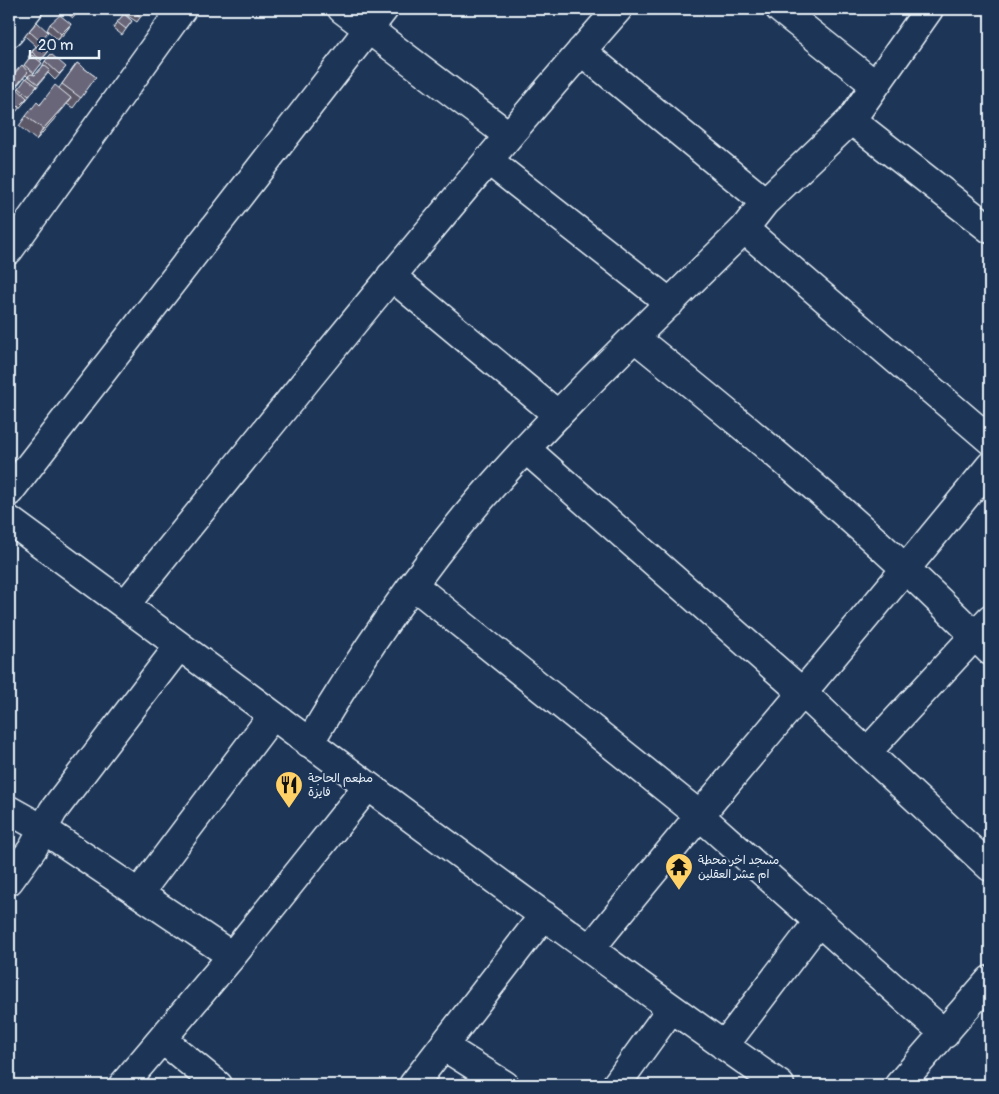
<svg xmlns="http://www.w3.org/2000/svg" width="999" height="1094" viewBox="0 0 999 1094" font-family="Pangolin,'Playpen Sans Arabic',sans-serif">
  <style>
    .lines { fill: none; stroke-linecap: round; stroke-linejoin: round }
    .minor-casing { stroke: #e8f1f8; stroke-width: 31 }
    .minor { stroke: #1d3557; stroke-width: 28 }
    .wall { fill: #5c5868; stroke: #e8f1f8; fill-rule: evenodd }
    .shaded-wall { fill: #4b4755; stroke: #e8f1f8 }
    .building { fill: #6b6679; stroke: #e8f1f8 }
    .labels { text-anchor: middle; dominant-baseline: central; stroke-width: 4.5; stroke-linejoin: round; paint-order: stroke }
    .poi-label { font-size: 12px; fill: #e8f1f8; stroke: #1d3557; text-anchor: start }
  </style>
  <rect width="100%" height="100%" fill="#1d3557"/>
  <filter id="ink" filterUnits="userSpaceOnUse"><feTurbulence type="fractalNoise" baseFrequency=".02" numOctaves="2"/><feDisplacementMap in="SourceGraphic" scale="10" xChannelSelector="R" yChannelSelector="G"/><feConvolveMatrix kernelMatrix="1 2 1 2 8 2 1 2 1" color-interpolation-filters="sRGB"/></filter>
  <g filter="url(#ink)">
    <g class="lines">
      <defs>
        <path id="minor" d="M342,9L508,135
          M780,9L874,84
          M9,33L28,9
          M581,51L765,202
          M851,120L990,229
          M488,160L670,303
          M744,229L990,440
          M9,250L182,9
          M391,276L558,415
          M635,338C758,437 879,538 990,651
          M527,450L803,693L990,867
          M9,492L384,9
          M9,520C266,708 519,902 780,1085
          M413,585L698,814L945,1034
          M125,605C287,404 448,203 618,9
          M309,743C359,659 414,577 478,502C561,406 654,319 744,229L765,202L851,120L929,9
          M868,751L990,619
          M9,810L43,829L232,956
          M9,881L33,848L53,811L179,646
          M139,893L272,716
          M591,948C722,785 859,628 990,466
          M163,1040L218,1085
          M443,1046L505,1085
          M724,1046L818,922
          M123,1085L232,956L367,787
          M413,1085L544,915
          M616,1085L671,1009
          M899,1085L990,980"/>
      </defs>
      <use href="#minor" class="minor-casing"/>
      <use href="#minor" class="minor"/>
    </g>
    <path class="wall" d="M72,9H81L73,18L68,14Z
      M129,9H146L137,22L125,14Z
      M124,14L132,21L122,35L113,28Z
      M50,24H71L67,30L58,40L47,30Z
      M29,31L44,38L39,44L48,52L40,62L42,63L33,74L35,75L42,67L45,61L66,67L55,80L48,73L23,104L13,115L9,111V80L22,65L23,67L29,58L28,57L36,46L25,36ZM26,75L28,77L18,89L16,87Z
      M77,63L96,77L73,108L67,104L36,140L19,126L26,116L59,88Z"/>
    <path class="shaded-wall" d="M71,24L67,30L58,40L61,34Z
      M27,98L23,104L13,115L16,109Z
      M71,98L63,109L36,140L43,129Z"/>
    <path class="building" d="M72,9H80L77,13Z
      M130,9H146L141,17Z
      M124,14L132,21L126,29L117,22Z
      M60,15L71,24L61,34L50,24Z
      M37,22L48,32L40,41L29,31Z
      M39,44L48,52L41,60L32,52Z
      M51,54L66,67L59,74L45,61Z
      M32,55L42,63L34,73L24,65Z
      M77,63L96,77L81,98L62,84Z
      M22,65L28,72L17,85L10,78Z
      M44,65L50,70L38,84L28,76L31,74L35,75Z
      M26,78L37,86L29,96L19,88Z
      M9,81L27,98L16,109L9,102Z
      M55,85L71,98L43,129L26,116L37,102L40,105Z"/>
  </g>
  <defs>
    <symbol id="restaurant-pin" viewBox="-11 -11 22 30"><path d="M0 17L-7.5 6A9.5 9.5 0 1 1 7.5 6Z" fill="#ffd166" stroke="#1d3557"/><path d="M-5-6h1v4h1v-4h1v4h1v-4h1v5L-1.5 .5V6h-2V.5L-5-1ZM5-6V6H3V1.5H1.5Q1.5-4 5-6Z" fill="#111"/></symbol>
    <symbol id="temple-pin" viewBox="-11 -11 22 30"><path d="M0 17L-7.5 6A9.5 9.5 0 1 1 7.5 6Z" fill="#ffd166" stroke="#1d3557"/><path d="M0-6L5-2H3V0L6.5 2.5H4V6H1.5V3h-3V6H-4V2.5H-6.5L-3 0V-2H-5Z" fill="#111"/></symbol>
  </defs>
  <g fill-rule="evenodd">
    <use href="#restaurant-pin" x="273" y="769" width="32" height="43"/>
    <use href="#temple-pin" x="663" y="851" width="32" height="43"/>
  </g>
  <g class="labels">
    <g class="poi-label">
      <text x="308" y="778">مطعم الحاجة<tspan x="308" dy="14">فايزة</tspan></text>
      <text x="698" y="860">مسجد اخر محطة<tspan x="698" dy="14">ام عشر العقلين</tspan></text>
    </g>
  </g>
  <rect width="999" height="1094" fill="none" stroke="#1d3557" stroke-width="30"/>
  <rect x="15" y="15" width="969" height="1064" fill="none" stroke="#e8f1f8" stroke-width="2" filter="url(#ink)"/>
  <path d="M30 50v8h69v-8" fill="none" stroke="#e8f1f8" stroke-width="2.5"/>
  <text x="38" y="50" font-size="15" fill="#e8f1f8" stroke="#1d3557" stroke-width="4" paint-order="stroke">20 m</text>
</svg>
